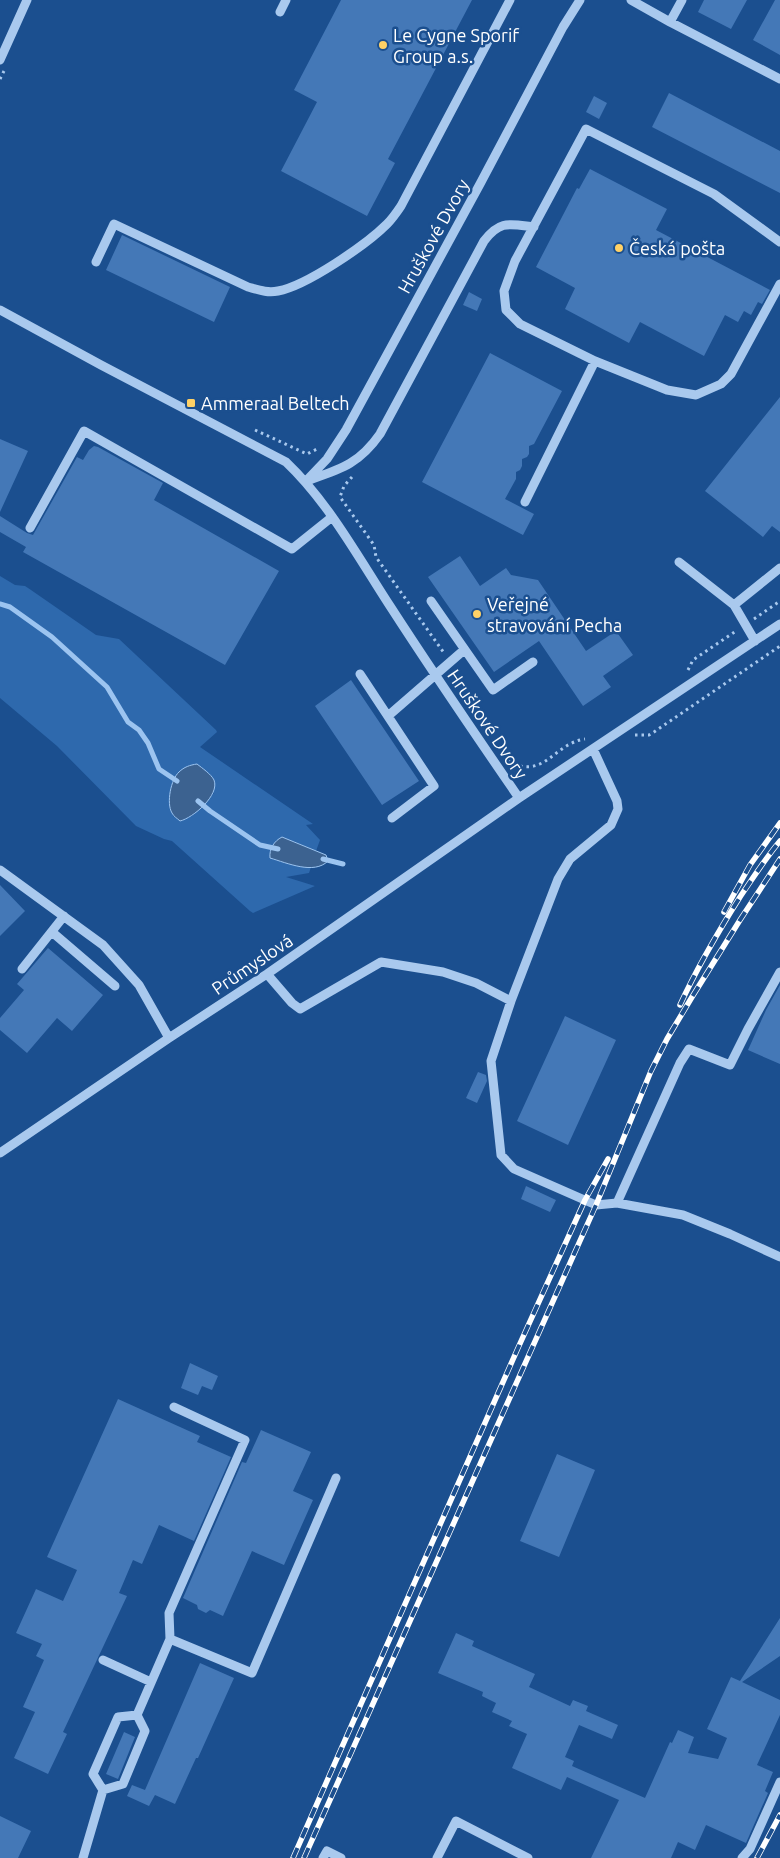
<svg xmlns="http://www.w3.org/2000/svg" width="780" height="1858" viewBox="0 0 780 1858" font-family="Ubuntu,sans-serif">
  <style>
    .green { fill: #2e69ad; fill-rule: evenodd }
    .water { fill: #3c6290; stroke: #9cc4f0 }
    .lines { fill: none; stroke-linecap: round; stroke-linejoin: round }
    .stream { stroke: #9cc4f0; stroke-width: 5 }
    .building { fill: #4478b7 }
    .path { stroke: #a9c9ee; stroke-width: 3; stroke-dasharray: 2.5 4; stroke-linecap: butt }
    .minor { stroke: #a9c9ee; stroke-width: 9 }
    .rail-casing { stroke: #fff; stroke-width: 5.5 }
    .rail { stroke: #1b4f8f; stroke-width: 4; stroke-dasharray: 11; stroke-linecap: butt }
    .poi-dot { fill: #ffd166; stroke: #1b4f8f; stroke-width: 2 }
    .labels { text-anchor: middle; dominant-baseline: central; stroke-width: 5; stroke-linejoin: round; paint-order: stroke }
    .poi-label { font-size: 18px; fill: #fff; stroke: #1b4f8f; text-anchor: start }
    .street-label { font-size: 18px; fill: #fff; stroke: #1b4f8f }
  </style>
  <rect width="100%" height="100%" fill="#1b4f8f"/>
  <path class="green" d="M0,576L15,585L25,586L31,590L96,635L119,639L216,730L217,732L200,747L313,824L306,825L320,840L316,851L293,841L271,858L296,866L311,867L309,873L286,877L315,886L253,913L250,911L172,841L164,839L136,826L57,746L0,698ZM174,778L214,793L192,816L174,817C166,805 171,792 174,778Z"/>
  <path class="water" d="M197,764C202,768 211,774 214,780C220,795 193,818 180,821C177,818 174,817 172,813C166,803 171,779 179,772C184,767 190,765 197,764Z
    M282,837L326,855L328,861C314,875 287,863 270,858C269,849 274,841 282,837Z"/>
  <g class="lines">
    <path class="stream" d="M0,604L10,607L52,637L107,687L128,722L139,730L148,743L159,769L177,781
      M198,801L210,811L260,845L278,849
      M323,859L343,864"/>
  </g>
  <path class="building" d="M341,0H472L388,159L395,163L367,216L281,171L317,102L294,90Z
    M704,0H747L731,29L698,12Z
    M775,0H780V55L753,40Z
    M669,93L780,151V193L652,127Z
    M594,96L607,103L599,119L586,112Z
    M590,169L667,209L656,230L770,290L762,304L758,302L751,315L744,311L738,322L725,315L704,356L640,322L629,343L565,309L575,288L536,267L577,188L579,189Z
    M122,235L230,287L214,322L106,270Z
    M469,292L482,299L477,311L463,305Z
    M490,353L562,391L534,444L529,446V454L527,457L522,459V466L520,470L516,472V479L505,499L534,514L523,535L422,482Z
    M780,397V532L772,526L763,537L705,491Z
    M0,439L28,451L0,512Z
    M94,446L98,447L163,483L154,500L279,571L225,665L23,552L26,547L0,532V516L27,533L33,535L77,457L83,460L89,450Z
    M460,556L480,586L506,568L511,575L538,580L586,651L616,631L633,655L603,676L611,687L583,706L539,641L494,672L428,577Z
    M351,680L419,781L382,805L315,706Z
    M0,885L25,911L0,936Z
    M48,948L103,995L72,1031L57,1018L27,1053L0,1030V1018L24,990L17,984Z
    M780,985V1064L748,1050L766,1010Z
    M565,1016L616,1040L568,1145L517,1121Z
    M478,1072L486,1075L487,1081L477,1103L466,1098Z
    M526,1186L556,1200L550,1212L521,1199Z
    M190,1363L218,1376L212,1390L202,1386L198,1395L181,1388Z
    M118,1399L200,1436L197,1442L231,1457L194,1541L159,1525L142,1564L133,1560L119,1593L127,1596L63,1732L67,1734L48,1774L14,1758L35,1712L23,1707L44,1660L36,1656L42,1644L16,1633L36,1589L63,1601L77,1570L47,1557Z
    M261,1430L311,1452L293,1491L313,1500L284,1565L252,1551L223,1616L210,1610L206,1613L198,1609L197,1605L183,1598L242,1462L246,1463Z
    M557,1454L595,1470L559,1557L520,1541Z
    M780,1618V1656L742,1682L780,1700V1715L757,1765L773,1772L765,1791L768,1793L746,1843L706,1825L695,1850L678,1842L671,1858H591L619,1800L567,1777L561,1790L512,1768L527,1734L509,1726L512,1721L492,1712L496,1703L482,1696L483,1692L438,1673L456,1633L474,1641L472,1646L535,1674L529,1687L570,1706L573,1700L588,1706L586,1711L618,1725L612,1739L579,1725L565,1757L574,1761L572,1766L645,1798L670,1742L672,1743L678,1730L694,1737L688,1753L718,1759L727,1738L707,1729L731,1677L740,1681Z
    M200,1663L234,1678L198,1758H196L175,1804L155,1795L149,1806L127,1796L132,1785L145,1790Z
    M124,1732L135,1737L118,1779L106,1774Z
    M0,1816L31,1831L18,1858H0Z"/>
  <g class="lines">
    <path class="path" d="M0,79L4,71
      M255,430L307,454L319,448
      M352,477L344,486L340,497L374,545L376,557L444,653
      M754,619L780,601
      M688,670L693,660L736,631
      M635,735H649L654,732L780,646
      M508,761C544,781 554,743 585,739"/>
    <path class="minor" d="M631,0L670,22L682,0
      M280,12L286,0
      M670,22L780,79
      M0,60L27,0
      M780,242L714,194L586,129L515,261L504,291L506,310L520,324L595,361L667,390L696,395L721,384L731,374L780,284
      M96,262L114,224L248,287C259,290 267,293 278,291C306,286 366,245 387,224C392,219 397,212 401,206L510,0
      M0,310L101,365L286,462C329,503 358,557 390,606C432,671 475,734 519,798
      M309,480C341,469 359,464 380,434L484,241C500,220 509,224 534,227
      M306,481L327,459L346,430L480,184L563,27L580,0
      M525,502L595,361
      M30,528L84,431L292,549L332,517
      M679,562L734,605
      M431,601L493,690L533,662
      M755,641L734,605L780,568
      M360,674L434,786L392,818
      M388,716L464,650
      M593,749L617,801L618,809L611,825L570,859L558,879L511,1001L491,1061L501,1155L514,1169L596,1205L617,1203L683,1215L730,1234L780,1257
      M0,870L103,945L139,985L169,1038
      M52,932L115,986
      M22,969L64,916
      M267,974L292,1003L300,1009L381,962L443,972L476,983L511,1001
      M0,1153L169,1038L267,974L519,798L780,624
      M617,1203L680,1063L689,1049L730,1065L748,1029L780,972
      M170,1639L252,1673L336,1478
      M103,1660L151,1682
      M103,1790L123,1784L145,1731L137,1715L170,1639L169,1613L245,1440L174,1407
      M83,1858L103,1790L93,1774L118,1717L137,1715
      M323,1858L327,1851L341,1858
      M437,1858L456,1821L528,1858
      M742,1858L750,1849L780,1782"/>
    <defs>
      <path id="rail" d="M724,912L750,865L780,823
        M680,1005C697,968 718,932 740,897C753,878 765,859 780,841
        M293,1858L518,1348L585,1200L608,1159
        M304,1858L596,1205L651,1071L667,1039L692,997L740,920L780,859
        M757,1858L780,1815"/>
    </defs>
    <use href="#rail" class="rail-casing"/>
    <use href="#rail" class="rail"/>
  </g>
  <g class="poi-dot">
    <circle cx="383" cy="45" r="5"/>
    <circle cx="619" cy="248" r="5"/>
    <rect x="186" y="398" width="10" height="10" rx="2.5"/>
    <circle cx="477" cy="614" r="5"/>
  </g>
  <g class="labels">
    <g class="poi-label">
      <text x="393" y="35">Le Cygne Sporif<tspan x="393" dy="21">Group a.s.</tspan></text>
      <text x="629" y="248">Česká pošta</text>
      <text x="201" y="403">Ammeraal Beltech</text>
      <text x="487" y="604">Veřejné<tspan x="487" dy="21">stravování Pecha</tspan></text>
    </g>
    <g class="street-label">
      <text transform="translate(433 236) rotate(-61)">Hruškové Dvory</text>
      <text transform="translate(488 724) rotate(56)">Hruškové Dvory</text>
      <text transform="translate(252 964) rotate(-34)">Průmyslová</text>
    </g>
  </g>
</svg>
